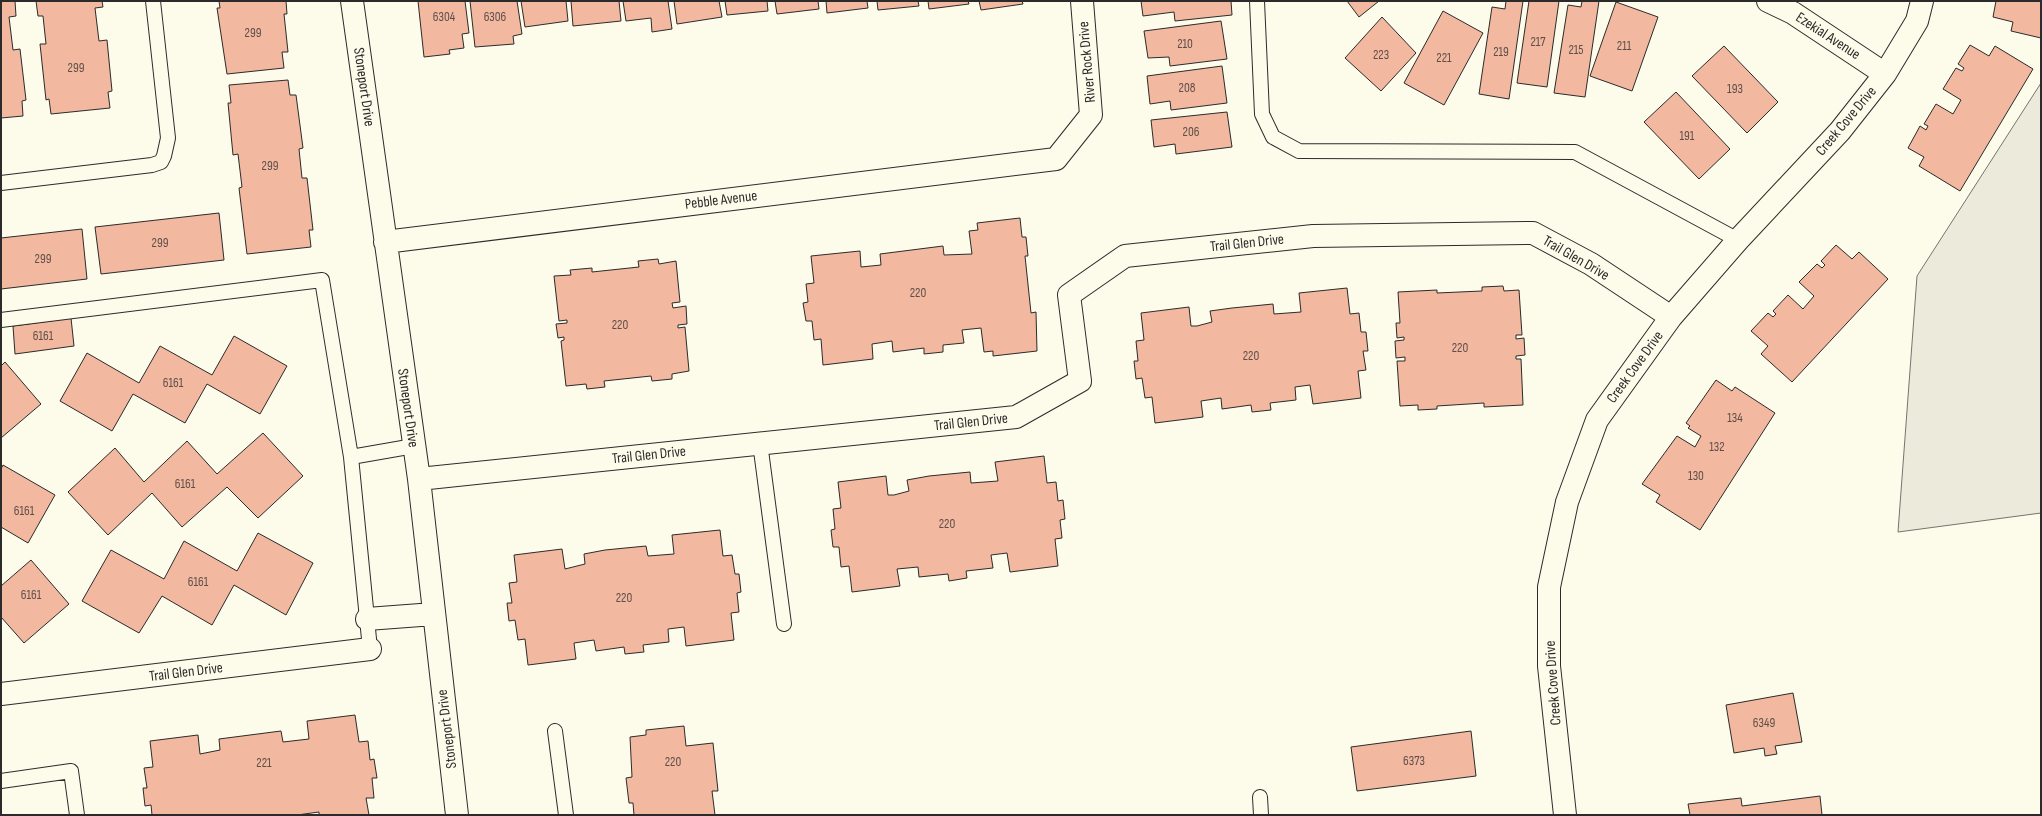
<svg xmlns="http://www.w3.org/2000/svg" width="2042" height="816" viewBox="0 0 2042 816" font-family="'Sofia Sans Condensed',sans-serif">
  <style>
    .green { fill: #ecebdb; stroke: #74746e }
    .building { fill: #f2b8a0; stroke: #2b2b2b }
    .lines { fill: none; stroke-linecap: round; stroke-linejoin: round }
    .service-casing { stroke: #2b2b2b; stroke-width: 16 }
    .minor-casing { stroke: #2b2b2b; stroke-width: 24 }
    .service { stroke: #fdfbea; stroke-width: 14 }
    .minor { stroke: #fdfbea; stroke-width: 22 }
    .labels { text-anchor: middle; dominant-baseline: central; stroke-width: 3; stroke-linejoin: round; paint-order: stroke }
    .number-label { font-size: 13px; fill: #5d4e48 }
    .street-label { font-size: 15px; fill: #2b2b2b; stroke: #fdfbea }
  </style>
  <rect width="100%" height="100%" fill="#fdfbea"/>
  <path class="green" d="M2041,83V513L1898,532L1917,276Z"/>
  <path class="building" d="M1,1H15L16,16L9,17L13,50L20,49L26,100L22,101L23,116L1,118Z
    M36,1H102L103,7L95,8L99,41L107,40L112,91L108,92L110,108L51,114L49,99L46,100L40,44H46L43,16H38Z
    M219,1H286L287,14H284L288,52H282L284,68L227,74L217,8H220Z
    M418,1H465L469,33L462,34L464,48L449,50L450,54L424,57Z
    M470,1H517L522,34L513,36L514,44L475,47Z
    M521,1H566L568,21L525,27Z
    M571,1H619L621,21L573,26Z
    M623,1H668L672,29L652,32L651,18L626,21Z
    M674,1H719L722,17L677,24Z
    M725,1H767L768,11L727,15Z
    M775,1H818L819,9L777,14Z
    M826,1H867L868,8L827,13Z
    M877,1H918L919,6L878,10Z
    M928,1H968L969,4L929,9Z
    M979,1H1022L1023,4L981,10Z
    M1141,1H1231L1232,15L1175,21L1174,12L1143,16Z
    M1347,1H1379L1359,17Z
    M1506,1H1523L1509,99L1479,94L1492,7L1505,9Z
    M1529,1H1559L1547,87L1517,83Z
    M1582,1H1599L1585,97L1554,93L1568,5L1581,7Z
    M1996,1H2041V38L2011,31L2013,22L1993,17Z
    M1616,2L1658,17L1632,91L1590,76Z
    M1443,11L1483,33L1444,105L1404,83Z
    M1382,17L1416,53L1381,91L1345,58Z
    M1221,21L1227,59L1170,66L1169,57L1148,58L1144,31Z
    M1970,45L1989,56L1995,46L2033,69L1960,191L1919,166L1924,157L1908,148L1920,126L1926,130L1928,126L1924,124L1936,104L1953,114L1961,100L1943,89L1956,68L1962,71L1964,68L1958,64Z
    M1724,46L1778,102L1747,133L1692,76Z
    M1222,66L1227,103L1171,110L1170,101L1150,104L1147,76Z
    M288,80L290,95H296L303,148L299,149L302,178H307L313,230H309L311,247L247,254L239,188L242,187L238,154L233,155L228,103H231L229,85Z
    M1676,92L1730,149L1699,179L1644,122Z
    M1227,112L1232,147L1176,154L1175,144L1154,147L1151,120Z
    M219,213L224,260L101,274L95,227Z
    M1020,218L1022,237H1026L1028,256H1025L1031,313L1036,312L1037,351L993,356V351L984,352L981,328L962,330L964,343L943,345V352L924,354V348L893,352L892,341L872,344L873,359L823,365L821,339L814,340L812,321H806L803,303L808,302L806,284L814,283L811,256L860,251L861,267L881,265L880,254L943,246L944,255L972,254L969,231L978,230L977,223Z
    M82,229L87,279L1,289V238Z
    M1836,245L1852,259L1859,252L1888,279L1792,382L1761,354L1768,346L1751,331L1768,313L1773,317L1776,314L1773,311L1788,295L1803,309L1814,296L1799,282L1817,264L1822,268L1825,265L1821,261Z
    M658,259L659,264L676,261L680,302L672,303L673,308L686,306L687,324L678,325V328L685,327L689,371L672,374V379L652,381L651,376L604,381L605,387L587,389L586,384L566,386L561,341L564,340V337L558,338L556,324L567,323V320L559,321L554,276L571,275L570,270L592,268V272L639,267L638,261Z
    M1503,286L1504,291L1519,290L1522,335H1516V339L1524,338L1525,355L1516,356V359H1521L1523,405L1484,407V403L1437,406V409L1418,410V405L1400,406L1397,361H1405V357L1396,358L1395,341L1404,340V337L1397,338L1396,323H1400L1398,292L1437,290V293L1482,291V287Z
    M1347,288L1350,314L1359,313L1361,332H1366L1368,351H1363L1366,370L1358,371L1361,398L1313,404L1310,385L1295,387L1296,400L1270,403L1271,410L1252,412L1251,405L1222,409L1221,398L1201,401L1203,417L1155,423L1152,397L1145,398L1142,378L1136,379L1134,361H1138L1136,341L1144,340L1141,313L1189,307L1191,326H1197L1212,322L1210,311L1232,308L1273,304L1274,314L1301,312L1299,293Z
    M71,318L74,346L15,354L13,326Z
    M234,336L287,366L260,414L207,384L185,423L133,394L112,431L60,401L87,353L139,383L160,346L212,375Z
    M5,362L41,404L1,438V366Z
    M1716,380L1732,391L1735,387L1775,413L1700,530L1656,502L1660,495L1642,484L1677,436L1695,447L1701,436L1688,428L1690,426L1686,423Z
    M263,433L303,476L258,518L227,487L182,527L152,493L108,535L68,492L115,448L144,482L187,441L217,474Z
    M1044,456L1047,483L1056,482L1058,501L1063,500L1065,519L1060,520L1062,538L1055,539L1058,566L1010,572L1007,553L991,555L993,568L966,571L967,578L949,581L948,574L919,577L918,567L897,569L900,586L852,592L849,566L841,567L839,547H833L831,530L835,529L833,509L841,508L838,482L886,476L888,495H894L909,491L907,480L929,476L970,472L971,483L998,481L995,462Z
    M3,465L55,495L28,543L1,527V469Z
    M720,530L723,556L732,555L735,574H739L741,592L737,593L739,612L731,613L734,640L686,646L684,627L668,629L669,642L643,645L644,652L625,654L624,647L596,651L594,640L574,643L576,659L528,665L525,639L518,640L515,620L509,621L507,603H512L509,583L517,582L514,555L562,549L565,569L585,564L584,554L605,550L646,546L648,556L674,554L672,535Z
    M258,533L313,563L286,615L234,585L212,625L162,596L139,633L82,601L111,550L164,579L184,541L237,571Z
    M31,560L69,604L24,643L1,617V586Z
    M1793,693L1802,742L1775,746L1777,754L1765,756L1764,748L1734,753L1726,705Z
    M355,715L359,742L368,741L370,760L374,759L377,778H372L374,798H366L369,815H319V812L297,815H152L151,805L145,806L143,788H147L144,768L153,767L150,741L198,735L200,754L220,750L219,739L281,731L283,742L309,739L307,721Z
    M684,726L686,746L713,743L718,791H712L715,815H634L633,803H629L626,778L632,777L630,737L646,735V730Z
    M1471,731L1476,776L1357,791L1351,747Z
    M1820,796L1822,815H1690L1688,804L1741,798L1742,806Z"/>
  <g class="lines">
    <defs>
      <path id="service" d="M1257,1L1262,114L1273,137L1299,151L1575,152L1738,240
        M1,183L152,165L161,162L164,156L168,138L153,1
        M1,320L322,280L351,457L414,446
        M760,443L784,624
        M351,457L370,649
        M555,731L566,815
        M1,781L71,771L77,815
        M1260,797L1261,815"/>
      <path id="minor" d="M352,1L419,479L457,815
        M1768,1L1793,13L1885,74
        M385,242L1056,159L1091,115L1082,1
        M419,479L1016,417L1080,381L1069,295L1125,256L1313,236L1533,233L1591,264L1671,317
        M367,619L434,614
        M1,694L370,649
        M1565,815L1549,666V587L1567,502L1597,420L1671,317L1738,240L1840,131L1885,74L1917,21L1922,1"/>
    </defs>
    <use href="#service" class="service-casing"/>
    <use href="#minor" class="minor-casing"/>
    <use href="#service" class="service"/>
    <use href="#minor" class="minor"/>
  </g>
  <g class="labels">
    <g class="number-label">
      <text x="444" y="17">6304</text>
      <text x="495" y="17">6306</text>
      <text x="253" y="33">299</text>
      <text x="1538" y="42">217</text>
      <text x="1185" y="44">210</text>
      <text x="1624" y="46">211</text>
      <text x="1576" y="50">215</text>
      <text x="1501" y="52">219</text>
      <text x="1381" y="55">223</text>
      <text x="1444" y="58">221</text>
      <text x="76" y="68">299</text>
      <text x="1187" y="88">208</text>
      <text x="1735" y="89">193</text>
      <text x="1191" y="132">206</text>
      <text x="1687" y="136">191</text>
      <text x="270" y="166">299</text>
      <text x="160" y="243">299</text>
      <text x="43" y="259">299</text>
      <text x="918" y="293">220</text>
      <text x="620" y="325">220</text>
      <text x="43" y="336">6161</text>
      <text x="1460" y="348">220</text>
      <text x="1251" y="356">220</text>
      <text x="173" y="383">6161</text>
      <text x="1735" y="418">134</text>
      <text x="1717" y="447">132</text>
      <text x="1696" y="476">130</text>
      <text x="185" y="484">6161</text>
      <text x="24" y="511">6161</text>
      <text x="947" y="524">220</text>
      <text x="198" y="582">6161</text>
      <text x="31" y="595">6161</text>
      <text x="624" y="598">220</text>
      <text x="1764" y="723">6349</text>
      <text x="1414" y="761">6373</text>
      <text x="673" y="762">220</text>
      <text x="264" y="763">221</text>
    </g>
    <g class="street-label">
      <text transform="translate(1828 36) rotate(33)">Ezekial Avenue</text>
      <text transform="translate(1087 62) rotate(-95)">River Rock Drive</text>
      <text transform="translate(364 87) rotate(82)">Stoneport Drive</text>
      <text transform="translate(1846 121) rotate(-50)">Creek Cove Drive</text>
      <text transform="translate(721 200) rotate(-7)">Pebble Avenue</text>
      <text transform="translate(1247 243) rotate(-6)">Trail Glen Drive</text>
      <text transform="translate(1576 258) rotate(30)">Trail Glen Drive</text>
      <text transform="translate(1635 367) rotate(-54)">Creek Cove Drive</text>
      <text transform="translate(408 408) rotate(82)">Stoneport Drive</text>
      <text transform="translate(971 422) rotate(-6)">Trail Glen Drive</text>
      <text transform="translate(649 455) rotate(-6)">Trail Glen Drive</text>
      <text transform="translate(186 672) rotate(-7)">Trail Glen Drive</text>
      <text transform="translate(1553 683) rotate(-94)">Creek Cove Drive</text>
      <text transform="translate(447 729) rotate(-97)">Stoneport Drive</text>
    </g>
  </g>
  <rect width="2042" height="816" fill="none" stroke="#2b2b2b" stroke-width="4"/>
</svg>
